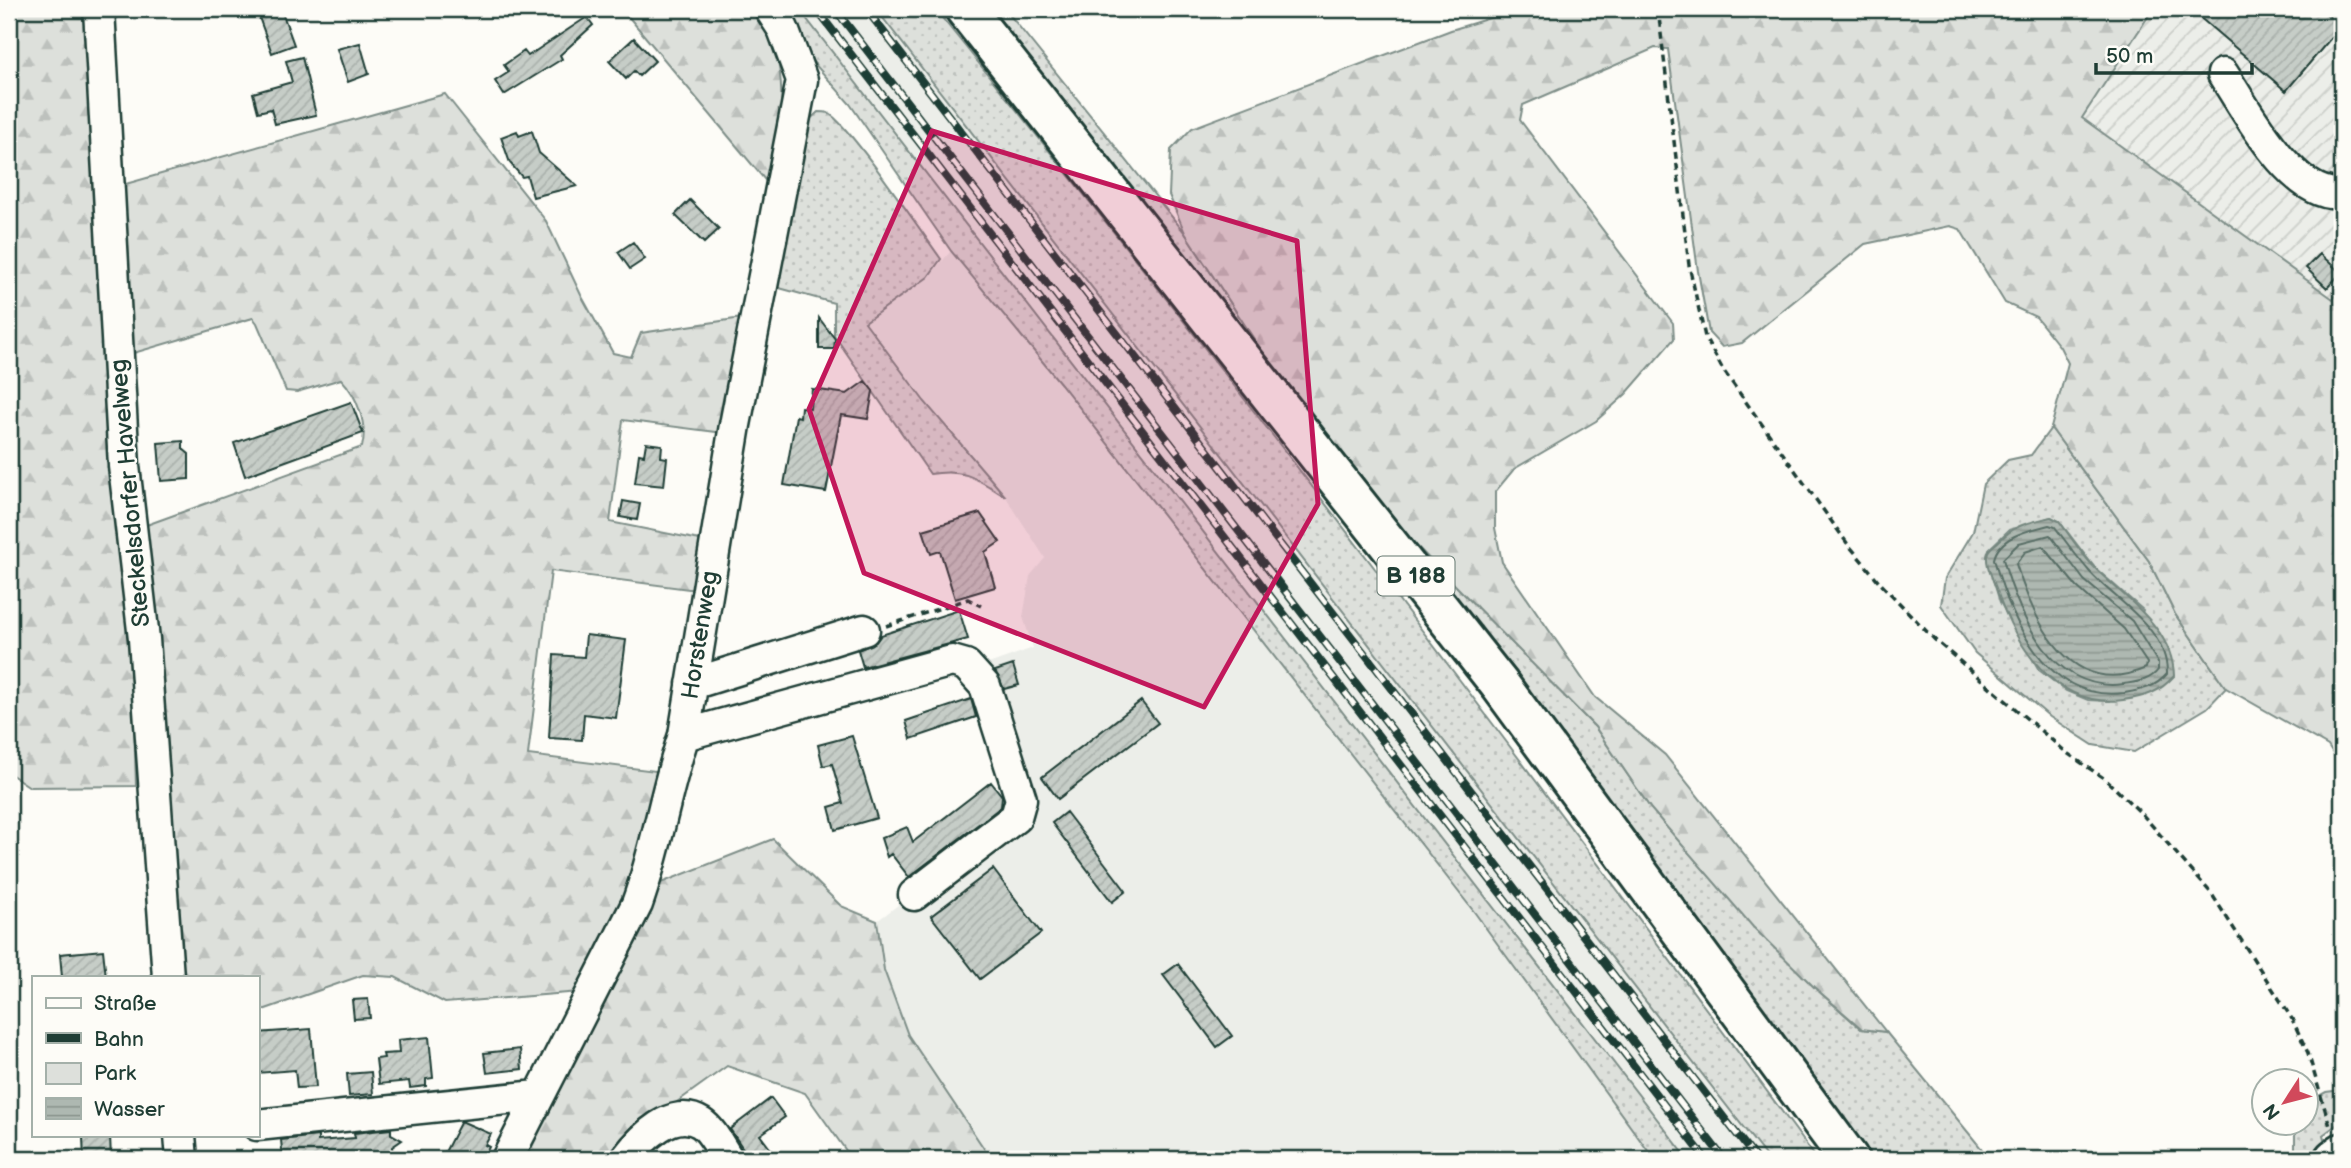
<svg xmlns="http://www.w3.org/2000/svg" width="2351" height="1168" viewBox="0 0 2351 1168" font-family="'Balsamiq Sans',sans-serif">
  <style>
    .built { fill: #eceee9 }
    .industrial { fill: url(#industrial-furrows) }
    .green { fill: url(#green-dots); stroke: #7e8e88; stroke-width: 2; fill-rule: evenodd }
    .forest { fill: url(#forest-firs); stroke: #7e8e88; stroke-width: 2 }
    .water { fill: url(#water-rules); stroke: #75877f; stroke-width: 2 }
    .lines { fill: none; stroke-linecap: round; stroke-linejoin: round }
    .shore { stroke: #586e66; stroke-width: 2 }
    .building { fill: url(#building-hatch); stroke: #1f3d34; stroke-width: 2 }
    .minor-casing { stroke: #1f3d34; stroke-width: 35 }
    .major-casing { stroke: #1f3d34; stroke-width: 44 }
    .path { stroke: #1f3d34; stroke-width: 3.5; stroke-dasharray: 7 5; stroke-linecap: butt }
    .minor { stroke: #fdfcf7; stroke-width: 30 }
    .major { stroke: #fdfcf7; stroke-width: 38 }
    .rail-casing { stroke: #1f3d34; stroke-width: 8 }
    .rail { stroke: #fdfcf7; stroke-width: 5; stroke-dasharray: 16; stroke-linecap: butt }
    .marked { fill: #c2185b; fill-opacity: 0.2; stroke: #c2185b; stroke-width: 5; stroke-linejoin: round }
    .labels { text-anchor: middle; dominant-baseline: central; stroke-width: 5; stroke-linejoin: round; paint-order: stroke }
    .shield { fill: #fdfcf7; stroke: #62766e; stroke-width: 2 }
    .shield-label { font-size: 23px; font-weight: bold; fill: #1f3d34 }
    .street-label { font-size: 24px; fill: #1f3d34; stroke: #fdfcf7 }
  </style>
  <defs>
    <pattern id="industrial-furrows" width="10" height="10" patternUnits="userSpaceOnUse" patternTransform="scale(1.75)"><rect width="10" height="10" fill="#eceee9"/><path d="M-1 1l2-2M0 10L10 0M9 11l2-2" fill="none" stroke="#cacdc8"/></pattern>
    <pattern id="green-dots" width="8" height="8" patternUnits="userSpaceOnUse" patternTransform="scale(1.75)"><rect width="8" height="8" fill="#dde0db"/><path d="M2 2h.1M6 6h.1" fill="none" stroke="#bdc1bd" stroke-width="1.8" stroke-linecap="round"/></pattern>
    <pattern id="forest-firs" width="22" height="20" patternUnits="userSpaceOnUse" patternTransform="scale(1.75)"><rect width="22" height="20" fill="#dde0db"/><path d="M5 1l3.5 6h-7zM16 11l3.5 6h-7z" fill="#bdc1bd"/></pattern>
    <pattern id="water-rules" width="6" height="5" patternUnits="userSpaceOnUse" patternTransform="scale(1.75)"><rect width="6" height="5" fill="#aeb8b1"/><path d="M0 2.5h6" fill="none" stroke="#8d9791"/></pattern>
    <pattern id="building-hatch" width="6" height="6" patternUnits="userSpaceOnUse" patternTransform="scale(1.75)"><rect width="6" height="6" fill="#c6cdc7"/><path d="M-1 1l2-2M0 6l6-6M5 7l2-2" fill="none" stroke="#aab1ac"/></pattern>
  </defs>
  <rect width="100%" height="100%" fill="#fdfcf7"/>
  <filter id="ink" filterUnits="userSpaceOnUse"><feTurbulence type="fractalNoise" baseFrequency=".0143" numOctaves="2"/><feDisplacementMap in="SourceGraphic" scale="14" xChannelSelector="R" yChannelSelector="G"/><feConvolveMatrix kernelMatrix="1 2 1 2 8 2 1 2 1" color-interpolation-filters="sRGB"/></filter>
  <g filter="url(#ink)">
    <path class="built" d="M799,9H876L1768,1159H1688Z
      M951,251L1061,384L1475,913L1654,1159H991L908,1035L884,970L877,921L1029,806L983,666L1033,648L1023,617L1030,576L1045,558L1006,497L924,401L865,321L928,277Z"/>
    <path class="industrial" d="M2153,9H2342V289L2333,299L2082,117Z"/>
    <path class="green" d="M777,9H799L1688,1159H1654L1475,913L1061,384L951,251L850,104L805,53Z
      M876,9H935C1240,384 1530,770 1817,1159H1768Z
      M983,9H1005L1185,233L1306,419Z
      M818,112C821,112 825,112 828,113C847,122 923,234 941,259L928,277L865,322L924,401L1006,497C977,479 966,468 930,474L834,335V303L772,286L806,123Z
      M2051,428L2149,561L2175,614L2226,688L2207,708L2134,752L2093,745L2050,717L1975,653L1941,605L1945,578L1973,532L1983,484L2008,460L2031,455ZM2051,517L2059,521L2095,568L2143,610L2110,701L2088,700L2066,691L2039,670L2000,602L1992,576L1987,559L1989,549L2009,530Z
      M1395,524L1595,727L1651,809L1754,927L1814,987L1861,1029L1886,1032L1990,1159H1870L1812,1087Z
      M2342,1090V1125L2339,1123L2323,1135L2327,1148L2313,1159H2287L2295,1153V1123L2306,1122V1103L2326,1092Z"/>
    <path class="forest" d="M9,9H89L131,614L136,786L30,787L9,773Z
      M622,9H757C794,63 779,130 775,192Z
      M1519,9H2153L2082,118L2333,299L2342,289V768L2328,746L2226,688L2175,614L2149,561L2051,428L2068,363L2060,347L2036,317L2005,303L1960,229L1950,226L1865,244L1742,343L1722,347L1709,333L1698,271L1668,49L1655,48L1523,105L1520,120L1673,323L1674,339L1626,394L1596,421L1514,469L1495,492V528L1502,562L1595,697L1665,755L1886,1032L1862,1029L1814,987L1753,927L1651,809L1595,727L1395,524L1306,419L1185,233L1169,195L1171,150L1192,128L1451,30Z
      M445,94L546,221L581,295L613,353L631,357L641,333L742,318L723,433L623,420L610,522L705,541L696,590L551,571L528,755L664,772L625,898L580,992L445,1003L395,977L363,975L257,1012V977H178L141,527L362,447C368,425 357,395 341,379L297,392L286,391L257,323L253,318L127,355L122,185Z
      M773,839L841,906L877,921L884,970L908,1035L991,1159H852L805,1093L727,1066L645,1125L620,1159H519L653,886Z"/>
    <path class="water" d="M2051,517L2059,521C2071,537 2082,555 2096,569C2127,600 2173,628 2174,676C2159,693 2145,697 2123,700C2054,709 2015,645 1996,588C1992,577 1984,562 1988,552C1990,547 1995,545 1999,541C2016,524 2027,523 2051,517Z"/>
    <g class="lines">
      <path class="shore" d="M2049,525L2055,527C2066,542 2077,557 2089,571C2115,601 2168,628 2167,674C2155,688 2141,690 2124,693C2047,703 2011,621 1994,559C1999,536 2030,530 2049,525Z
        M2050,535L2084,580L2132,621L2158,663V670C2150,681 2136,682 2124,684C2053,694 2019,617 2003,559L2019,543Z
        M2043,546L2077,587L2124,629L2147,663L2146,668C2071,701 2034,622 2016,564L2025,552Z"/>
    </g>
    <path class="building" d="M256,9H281L294,45L272,53Z
      M2190,9H2321L2341,26L2286,91Z
      M587,17L593,25L560,55L562,59L504,95L495,81L509,72L504,65L524,51L528,56Z
      M634,38L655,61L639,76L634,71L626,79L609,61Z
      M360,43L369,74L348,82L337,49Z
      M302,57L316,115L275,124L271,109L258,112L253,93L292,82L286,61Z
      M517,131L519,136L532,131L539,153L577,186L533,197L527,176L522,177L510,163L501,137Z
      M690,200L719,229L704,243L675,215Z
      M633,242L645,259L630,269L618,252Z
      M2320,254L2341,273L2327,288L2306,268Z
      M819,318L835,339L834,349H819Z
      M865,381L873,391L868,419L841,415L826,492L784,485L796,416L800,417L801,407L810,408L812,389L847,394Z
      M351,402L363,433L245,476L234,443Z
      M183,441V449L189,454V479L161,481L158,443Z
      M646,443L662,445L661,457L667,458L664,486L635,483L639,454L644,455Z
      M623,501L640,504L637,520L620,517Z
      M980,513L1000,542L985,552L995,587L955,599L940,551L931,554L923,530Z
      M959,610L968,639L863,667L858,650L876,642L881,635Z
      M586,635L626,640L616,718L584,714L582,740L549,738L554,655L584,657Z
      M1013,665L1019,685L1004,689L995,671Z
      M971,699L976,717L911,739L906,721Z
      M1141,701L1158,723L1058,799L1042,777Z
      M852,736L877,818L835,830L829,807L843,803L832,764L823,766L818,745Z
      M991,782L1002,796L1001,807L909,877L891,854L887,857L881,838L907,827L913,842Z
      M1066,812L1126,891L1112,902L1052,823Z
      M993,869L1041,933L980,979L931,916Z
      M103,950L106,977H62L60,954Z
      M1178,964L1232,1036L1217,1047L1163,975Z
      M368,999L370,1018L354,1019L352,1000Z
      M311,1029L316,1087L297,1088L295,1070L257,1073V1033Z
      M429,1037L433,1078L426,1079V1086L410,1088L409,1081L379,1084L376,1059L384,1058L383,1054L399,1053L398,1040Z
      M520,1049L522,1069L487,1073L484,1053Z
      M371,1072L373,1094L349,1096L347,1074Z
      M771,1098L785,1117L760,1135L778,1159H750L730,1129Z
      M461,1121L491,1134L485,1145L489,1147L483,1159H460L445,1152Z
      M391,1129V1134L402,1140L392,1147L394,1159H283L281,1140L318,1136V1141L355,1138L354,1133Z
      M110,1135L111,1159H84L83,1138Z"/>
    <g class="lines">
      <defs>
        <path id="minor" d="M99,9L124,466L144,639L168,977
          M2223,74C2245,108 2294,201 2342,193
          M692,684L864,630
          M684,735L952,661L966,665L985,686L1021,799L1016,817L914,895
          M257,1125L537,1096
          M180,1135L182,1159
          M507,1159L637,904C657,849 665,791 684,735L735,425L802,80L783,29L770,9
          M626,1159C641,1139 673,1105 701,1123C712,1130 721,1149 728,1159"/>
        <path id="major" d="M965,9L1500,685L1849,1159
          M2334,1159L2342,1153"/>
      </defs>
      <use href="#minor" class="minor-casing"/>
      <use href="#major" class="major-casing"/>
      <path class="path" d="M1658,9L1689,265L1705,337L1723,370L1847,543L1882,585L1935,640L2067,753L2105,779L2141,813L2211,893L2292,1019L2308,1053L2330,1126
        M886,626L968,599L981,606"/>
      <use href="#minor" class="minor"/>
      <use href="#major" class="major"/>
      <defs>
        <path id="rail" d="M816,9L1706,1159
          M835,9L1724,1159
          M866,9L1756,1159"/>
      </defs>
      <use href="#rail" class="rail-casing"/>
      <use href="#rail" class="rail"/>
    </g>
  </g>
  <path class="marked" d="M932,131L1297,241L1318,504L1204,707L864,573L809,409Z"/>
  <g class="labels">
    <rect class="shield" x="1377.5" y="556.5" width="77" height="39" rx="5"/>
    <g class="shield-label">
      <text x="1416" y="576">B 188</text>
    </g>
    <g class="street-label">
      <text transform="translate(130 493) rotate(-95)">Steckelsdorfer Havelweg</text>
      <text transform="translate(700 635) rotate(-81)">Horstenweg</text>
    </g>
  </g>
  <rect width="2351" height="1168" fill="none" stroke="#fdfcf7" stroke-width="35"/>
  <rect x="18" y="18" width="2316" height="1133" fill="none" stroke="#1f3d34" stroke-width="2.5" filter="url(#ink)"/>
  <rect x="32" y="976" width="228" height="161" fill="#fdfcf7" stroke="#a4b0a9" stroke-width="2"/>
  <rect x="46" y="998" width="35" height="10" fill="#fdfcf7" stroke="#a4b0a9" stroke-width="2"/>
  <text x="94" y="1010" font-size="21" fill="#1f3d34">Straße</text>
  <rect x="46" y="1033" width="35" height="10" fill="#1f3d34" stroke="#a4b0a9" stroke-width="2"/>
  <text x="94" y="1046" font-size="21" fill="#1f3d34">Bahn</text>
  <rect x="46" y="1063" width="35" height="21" fill="#dde0db" stroke="#a4b0a9" stroke-width="2"/>
  <text x="94" y="1080" font-size="21" fill="#1f3d34">Park</text>
  <rect x="46" y="1098" width="35" height="21" fill="url(#water-rules)" stroke="#a4b0a9" stroke-width="2"/>
  <text x="94" y="1116" font-size="21" fill="#1f3d34">Wasser</text>
  <g transform="translate(2285 1102) rotate(234)"><circle r="33" fill="#fdfcf7" stroke="#a4b0a9" stroke-width="2"/>
  <path d="M0-5L12 26L0 18L-12 26Z" fill="#d1495b"/>
  <text y="-10" font-size="19" font-weight="bold" text-anchor="middle" fill="#1f3d34">N</text>
  </g>
  <path d="M2096 63v10h156v-10" fill="none" stroke="#1f3d34" stroke-width="3.5"/>
  <text x="2106" y="63" font-size="21" fill="#1f3d34" stroke="#fdfcf7" stroke-width="5" paint-order="stroke">50 m</text>
</svg>
